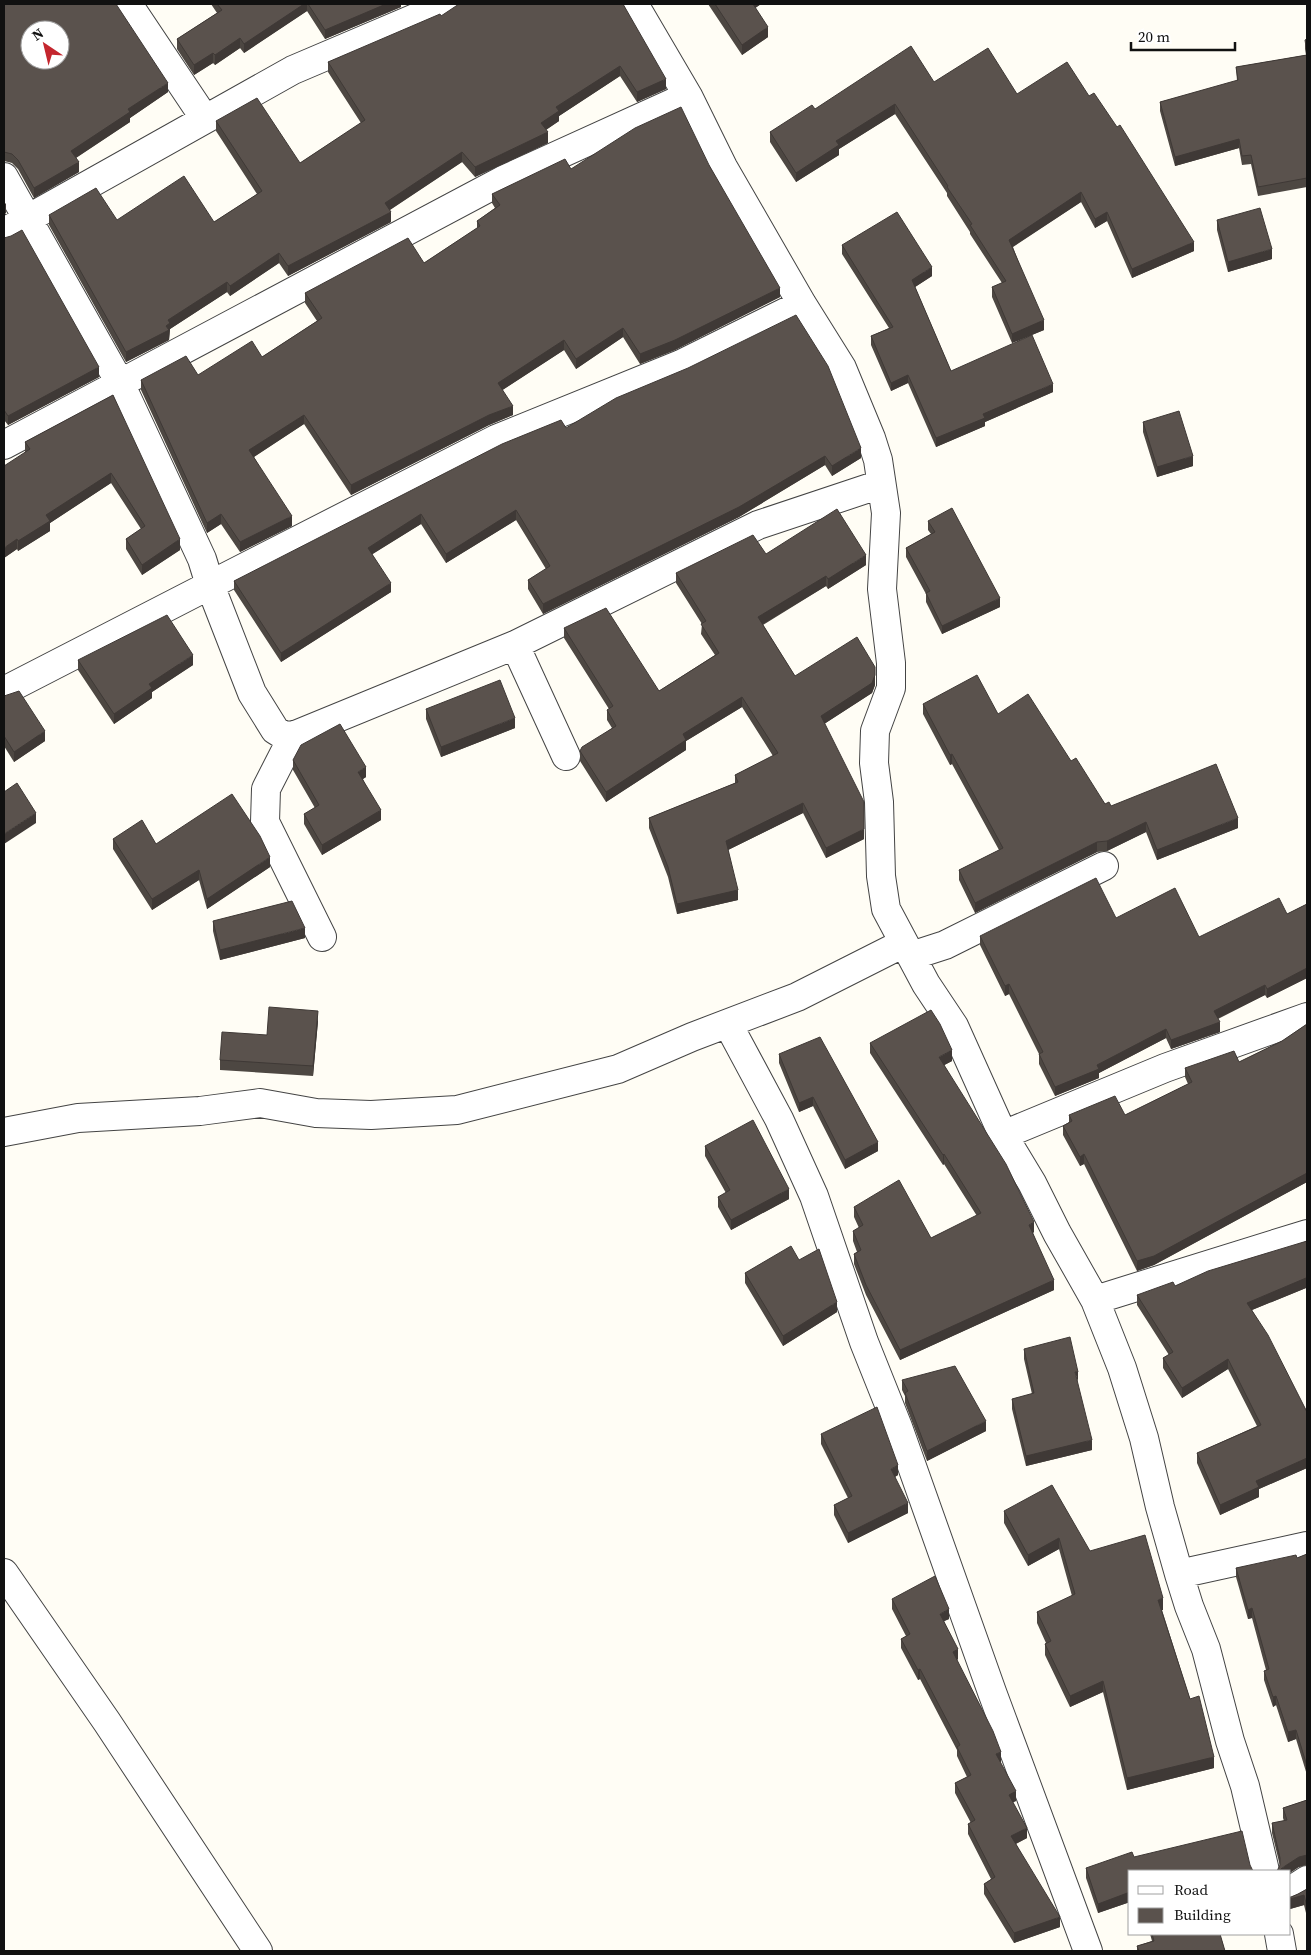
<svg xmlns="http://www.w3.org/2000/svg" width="1311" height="1955" viewBox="0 0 1311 1955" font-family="'Source Serif 4',serif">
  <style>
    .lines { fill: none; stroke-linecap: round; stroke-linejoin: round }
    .minor-casing { stroke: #444; stroke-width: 30 }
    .minor { stroke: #fff; stroke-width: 28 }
    .wall { fill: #4d4742 }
    .shaded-wall { fill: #3f3936 }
    .building { fill: #5a524d; stroke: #3f3936; fill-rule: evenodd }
  </style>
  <rect width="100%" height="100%" fill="#fffdf5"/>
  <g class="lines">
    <defs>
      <path id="minor" d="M128,4L205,119
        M634,4L688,96L723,167L802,304L842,368L871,438L878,460L886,513L882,589L891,663V688L875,731L874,763L879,802L881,876L886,909L926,984L954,1026L1003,1135L1032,1183L1057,1233L1095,1300L1122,1368L1144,1438L1160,1507L1179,1574L1189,1606L1206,1649L1230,1741L1245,1786L1265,1871
        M4,177L120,383L202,559L210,585L496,439L681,364L802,304
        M4,232L293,70L448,4
        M4,445L503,180L688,96
        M515,645L566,756
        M4,691L210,585L252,693L275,730L283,735L293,736L515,645L758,525L881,484
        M293,736L266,789L265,822L322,937
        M911,956L945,945L1104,866
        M728,1024L779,1119L814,1196L864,1342L898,1427L992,1692L1088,1951
        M4,1132L78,1118L200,1111L260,1103L316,1113L371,1115L457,1110L618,1069L692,1037L797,997L904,943
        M1003,1135L1165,1068L1307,1017
        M1095,1300L1307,1234
        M4,1573L107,1722L258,1951
        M1179,1574L1307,1546
        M1290,1891L1307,1880
        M1279,1934L1282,1951"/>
    </defs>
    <use href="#minor" class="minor-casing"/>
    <use href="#minor" class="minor"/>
  </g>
  <path class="wall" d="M4,4L168,92L130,118V122L76,158L79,172L34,198L18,169L12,163L4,161Z
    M211,4H401V7L325,39L307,11L244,53L240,48L215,65L213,63L194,75L177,49V39L217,13Z
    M623,4L666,89L637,102L620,76L559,116V121L546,130L548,143L475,177L462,162L390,210L391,222L288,276L279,263L230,296L227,292L170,329L169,340L126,362L49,225V215L117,220L214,222L257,194L216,131V121L300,163L361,123L328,72V62L441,16Z
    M708,4H761L755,8L768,37L742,55Z
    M1307,39V187L1258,196L1251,164L1242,165L1239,148L1175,166L1160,111V102L1237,81L1236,67L1306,55L1305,49V40Z
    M934,82L1017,94L1089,96L1194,251L1132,278L1107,221L1095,228L1081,202L1013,247L1044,330L1012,343L992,297V287L1002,283L970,234V232L947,196V193L895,114L839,149V155L796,182L770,142V132L815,109Z
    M709,165L780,297L675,350L640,364L623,337L576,369L564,350L502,390L513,415L489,425L351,495L304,424L254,457L292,526L240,552L221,524L207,533L141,390V380L198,375L262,357L317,321L305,303V293L424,263L477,228V221L495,208L492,203V194L571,169Z
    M1217,220L1272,259L1228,272L1217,230Z
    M4,238L99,377L8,425L4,420Z
    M842,245L932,276L915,287L951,371L1053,392L985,422V426L936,447L908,383L891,391L871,345V336L889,328L842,254Z
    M113,395L180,550L142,575L126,549V539L141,529L111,483L50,523V531L18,551L17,549L4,558L25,452V442Z
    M1143,422L1193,466L1157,477L1143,432Z
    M566,428L861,458L832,476L825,465L739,517L543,614L528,589V580L546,569L516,520L446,563L421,524L372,554L391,592L281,662L234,590V581Z
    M928,521L1000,607L942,634L926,602V594L906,557V548L931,534L928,530Z
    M766,554L866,565L828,589L826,586L763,625L795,676L875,685L872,693L824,724L864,839L826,858L803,813L728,850L738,900L677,914L668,877L649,828V818L735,783V775L773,756L742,707L686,741V750L606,802L580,761V751L612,728L607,720V710L609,709L564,638V628L659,691L715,655L701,634L702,624L676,583V573Z
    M78,660L193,665L152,692V698L114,724L78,670Z
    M4,696L45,741L14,762L4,746Z
    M923,704L998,714L1071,761L1105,804L1111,806L1238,828L1157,860L1146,832L1107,851L1097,852L975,913L959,880V870L999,850L952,764L950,765L923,714Z
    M426,709L515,728L441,757L426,719Z
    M293,760L366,777L363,779L381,820L322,855L304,824V814L315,808L293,770Z
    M113,839L156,844L270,867L207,909L199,880L152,910L113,849Z
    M1307,904V978L1267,998L1265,995L1218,1019L1220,1032L1171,1049L1166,1038L1099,1073V1078L1055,1096L1039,1064V1054L1009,994L1005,996L980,945V936L1116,918L1199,937L1287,914Z
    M213,921L305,938L220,960L213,931Z
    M318,1021L313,1076L220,1070V1060L267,1035Z
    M1307,1024V1182L1154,1265L1137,1271L1084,1164L1080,1166L1063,1135V1126L1069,1122V1115H1125L1188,1084L1185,1077V1068L1239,1062L1282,1041Z
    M870,1043L952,1061L944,1065L1034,1232L1033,1233L1054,1290L900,1360L866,1295L854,1264V1254L857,1252L853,1241V1231L859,1228L854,1217V1207L931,1238L977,1216L944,1164L943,1165L870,1053Z
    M779,1054L878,1151L845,1169L813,1106L799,1112L779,1063Z
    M705,1146L789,1199L731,1230L718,1207V1197L726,1193L705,1156Z
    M1307,1241V1290L1306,1288L1252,1310L1307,1412V1468L1259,1489V1497L1220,1515L1197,1463V1453L1257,1426L1228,1369L1182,1398L1163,1368V1358L1169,1355L1137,1305V1295L1175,1286Z
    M799,1260L837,1312L783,1346L745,1283V1273Z
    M1024,1349L1092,1450L1026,1466L1012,1409V1399L1032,1394L1024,1359Z
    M902,1380L986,1431L927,1461L905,1403V1396L902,1390Z
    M821,1434L898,1475L895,1477L908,1513L848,1543L834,1515V1505L848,1498L821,1444Z
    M1004,1511L1090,1551L1163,1610H1162L1190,1699L1214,1768L1127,1790L1103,1692L1070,1707L1045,1655V1644L1046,1643L1037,1623V1612L1072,1596L1059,1549L1028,1566L1004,1523Z
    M1307,1554V1775L1296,1739L1288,1742L1276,1705L1273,1707L1264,1680V1671L1266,1670L1252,1618L1248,1619L1236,1577V1568L1297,1558Z
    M892,1599L949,1619L944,1621L958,1659L957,1660L1001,1762H1000L1016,1801L1013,1802L1027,1838L1016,1844L1060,1927L1014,1943L984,1894V1884L991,1879L968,1834V1824L971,1823L955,1793V1783L967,1777L957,1756V1750L920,1679L918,1680L901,1648V1639L906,1636L892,1609Z
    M1307,1800V1865L1299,1867L1280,1866L1272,1833V1823L1284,1821L1283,1818V1808Z
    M1086,1868L1130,1871V1902L1098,1913L1086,1878Z
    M1307,1889V1917L1304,1905L1290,1909V1897H1291L1298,1894Z
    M1150,1934H1220L1225,1951H1137V1946L1152,1941Z"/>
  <path class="shaded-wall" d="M304,4H307V11L244,53V44Z
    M386,4H401V7L325,39V30Z
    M751,4H761L751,11Z
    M768,27V37L742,55V45Z
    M240,38V48L215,65V55Z
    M213,53V63L194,75V65Z
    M620,66V76L559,116V121L541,133V123L556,107Z
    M666,79V89L637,102V92Z
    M168,83V92L130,118V122L71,161V151L128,109Z
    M895,104V114L839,149V155L796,182V173L836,141Z
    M548,132V143L475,177V167Z
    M1239,139V148L1175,166V157Z
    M462,152V162L385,213V203Z
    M79,162V172L34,198V188Z
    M1081,192V202L1009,249V240Z
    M6,203V213L4,215V205Z
    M391,212V222L288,276V266Z
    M1107,212V221L1095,228V219Z
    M1194,242V251L1132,278V269Z
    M1272,249V259L1228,272V262Z
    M279,253V263L230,296V286Z
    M932,267V276L912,289V280Z
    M227,282V292L170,329L169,340L126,362V352L166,326L168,320Z
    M780,288V297L675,350L640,364V354Z
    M1044,320V330L1012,343V334Z
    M623,328V337L576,369V359Z
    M564,340V350L498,393V383Z
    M99,367V377L8,425V416Z
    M908,375V383L891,391V383Z
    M1053,384V392L985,422V426L936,447V438L983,414Z
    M513,406V415L489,425L351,495V485L489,415Z
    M304,415V424L249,460V450Z
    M861,448V458L832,476V466Z
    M825,456V465L739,517L543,614V604Z
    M1193,456V466L1157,477V467Z
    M111,473V483L50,523V531L18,551V541L46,515Z
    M516,510V520L446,563V554Z
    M221,514V524L207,533V523Z
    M421,514V524L368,557V548Z
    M292,516V526L240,552V542Z
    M17,539V549L4,558V548Z
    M180,539V550L142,575V565Z
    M866,555V565L828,589V579Z
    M826,576V586L758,627V617Z
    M391,583V592L281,662V653Z
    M1000,598V607L942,634V626Z
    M193,655V665L152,692V698L114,724V714L149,684Z
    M875,675V685L872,693L821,726V716Z
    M742,697V707L686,741V750L606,802V792L683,734Z
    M515,718V728L441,757V747Z
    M45,731V741L14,762V752Z
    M952,754V764L950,765V755Z
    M366,767V777L358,782V772Z
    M803,803V813L726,851V841Z
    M381,810V820L322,855V845Z
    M36,813V823L4,844V834Z
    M1238,818V828L1157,860V850Z
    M1146,822V832L1107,851V841Z
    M864,829V839L826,858V848Z
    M1097,842V852L975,913V903Z
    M270,857V867L207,909V899Z
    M199,870V880L152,910V899Z
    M738,890V900L677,914V904Z
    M305,928V938L220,960V950Z
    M1307,968V978L1267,998V989Z
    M1009,984V994L1005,996V986Z
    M1265,985V995L1214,1020V1011Z
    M318,1011V1021L313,1076V1066Z
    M1220,1022V1032L1171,1049V1040Z
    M1166,1029V1038L1099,1073V1078L1055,1096V1087L1097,1065Z
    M952,1050V1061L939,1068V1057Z
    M813,1097V1106L799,1112V1103Z
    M878,1142V1151L845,1169V1160Z
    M944,1154V1164L943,1165V1155Z
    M1084,1154V1164L1080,1166V1157Z
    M1307,1173V1182L1154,1265L1137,1271V1261Z
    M789,1189V1199L731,1230V1220Z
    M1034,1222V1232L1029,1235V1225Z
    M1306,1278V1288L1247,1312V1303Z
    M1054,1280V1290L900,1360V1350Z
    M837,1302V1312L783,1346V1336Z
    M1228,1359V1369L1182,1398V1388Z
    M1075,1372H1078V1382Z
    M986,1421V1431L927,1461V1451Z
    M1092,1440V1450L1026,1466V1456Z
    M1307,1458V1468L1259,1489V1497L1220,1515V1505L1256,1481Z
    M898,1465V1475L891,1479V1469Z
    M908,1503V1513L848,1543V1533Z
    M1059,1538V1549L1028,1566V1555Z
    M1163,1598V1610L1158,1611V1600Z
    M1252,1608V1618L1248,1619V1610Z
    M949,1609V1619L940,1623V1614Z
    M958,1649V1659L953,1662V1652Z
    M920,1669V1679L918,1680V1670Z
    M1103,1681V1692L1070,1707V1696Z
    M1276,1696V1705L1273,1707V1697Z
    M1296,1730V1739L1288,1742V1732Z
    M1001,1752V1762L996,1764V1754Z
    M1214,1757V1768L1127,1790V1778Z
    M1016,1791V1801L1009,1804V1795Z
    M1027,1828V1838L1011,1846V1836Z
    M1307,1855V1864L1299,1867L1290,1873V1871H1279L1282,1868L1299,1857Z
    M1130,1892V1902L1098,1913V1904Z
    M1304,1895V1905L1290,1909V1899Z
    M1060,1917V1927L1014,1943V1933Z"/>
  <path class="building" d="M4,4H116L168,83L128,109L130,112L71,151L79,162L34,188L18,160L12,154L4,152ZM30,30H60V60H30Z
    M217,4H304L244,44L240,38L215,55L213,53L194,65L177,39L222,10Z
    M308,4H386L325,30Z
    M459,4H623L666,79L637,92L620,66L556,107L559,111L541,123L548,132L475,167L462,152L385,203L391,212L288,266L279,253L230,286L227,282L168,320L170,323L166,326L169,330L126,352L49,215L96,188L117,220L184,176L214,222L262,191L216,121L257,98L300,163L365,120L328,62L440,14L441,16Z
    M715,4H753L768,27L742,45Z
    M1307,39V53L1305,40Z
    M911,46L934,82L988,48L1017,94L1067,62L1089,96L1094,93L1117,127L1120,125L1194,242L1132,269L1107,212L1095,219L1081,192L1009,240L1044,320L1012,334L992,287L1006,281L970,225L972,224L947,187L948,186L895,104L836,141L839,145L796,173L770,132L812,105L815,109Z
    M1307,55V178L1258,187L1251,155L1242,156L1239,139L1175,157L1160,102L1238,80L1236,67Z
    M681,107L709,165L780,288L675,340L640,354L623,328L576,359L564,340L498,383L513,406L489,415L351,485L304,415L249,450L292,516L240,542L221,514L207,523L141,380L186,356L198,375L252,341L262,357L322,318L305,293L408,238L424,263L480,226L477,221L500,205L492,194L565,159L571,169L635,128Z
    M1260,208L1272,249L1228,262L1217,220Z
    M897,212L932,267L912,280L951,371L1032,335L1053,384L983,414L985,418L936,438L908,375L891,383L871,336L893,327L842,245Z
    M22,230L99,367L8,416L4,410V238L11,236Z
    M796,315L828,366L861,448L832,466L825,456L739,507L543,604L528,580L550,566L516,510L446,554L421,514L368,548L391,583L281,653L234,581L502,444L561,420L566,428L616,398L688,368Z
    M113,395L180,539L142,565L126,539L145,526L111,473L46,515L50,521L18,541L17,539L4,548V466L30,449L25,442Z
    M1179,411L1193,456L1157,467L1143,422Z
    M952,508L1000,598L942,626L926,593L930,591L906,548L935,532L928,521Z
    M837,509L866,555L828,579L826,576L758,617L795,676L857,637L875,667V675L872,683L821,716L864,802V829L826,848L803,803L726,841L738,890L677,904L668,867L649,818L738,782L735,775L778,753L742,697L683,734L686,740L606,792L580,751L582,747L616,726L607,710L613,706L564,628L606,608L659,691L719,653L701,624L706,621L676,573L753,535L766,554Z
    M167,615L193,655L149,684L152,688L114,714L78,660Z
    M977,675L998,714L1028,694L1071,761L1076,758L1105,804L1109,802L1111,806L1216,764L1238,818L1157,850L1146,822L1107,841L1097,842L975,903L959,870L1003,848L952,754L950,755L923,704Z
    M500,680L515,718L441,747L426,709Z
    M19,691L45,731L14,752L4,736V696Z
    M340,724L366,767L358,772L381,810L322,845L304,814L319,805L293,760L301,745Z
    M17,783L36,813L4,834V792Z
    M232,794L260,836L270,857L207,899L199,870L152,899L113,839L142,820L156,844Z
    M1096,878L1116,918L1175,888L1199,937L1279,898L1287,914L1307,904V968L1267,989L1265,985L1214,1011L1220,1022L1171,1040L1166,1029L1097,1065L1099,1069L1055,1087L1039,1054L1043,1052L1009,984L1005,986L980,936Z
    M292,901L305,928L220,950L213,921Z
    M269,1007L318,1011L313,1066L220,1060L222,1032L267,1035Z
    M931,1010L940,1024L952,1050L939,1057L1006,1164L1034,1222L1029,1225L1054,1280L900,1350L866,1285L854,1254L861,1250L853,1231L863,1225L854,1207L899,1180L931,1238L981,1213L944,1154L943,1155L870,1043Z
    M1307,1024V1173L1154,1256L1137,1261L1084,1154L1080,1157L1063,1126L1072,1121L1069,1115L1115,1096L1125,1115L1192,1082L1185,1068L1234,1051L1239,1062L1282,1041Z
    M820,1037L878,1142L845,1160L813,1097L799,1103L779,1054Z
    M753,1120L789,1189L731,1220L718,1197L730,1190L705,1146Z
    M1307,1241V1280L1306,1278L1247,1303L1268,1335L1307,1412V1458L1256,1481L1259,1487L1220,1505L1197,1453L1261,1425L1228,1359L1182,1388L1163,1358L1173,1352L1137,1295L1173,1282L1175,1286L1208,1271Z
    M791,1246L799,1260L819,1249L837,1302L783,1336L745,1273Z
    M1070,1337L1078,1372H1075L1092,1440L1026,1456L1012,1399L1034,1393L1024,1349Z
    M955,1366L986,1421L927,1451L905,1393L908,1391L902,1380Z
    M877,1407L898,1465L891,1469L908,1503L848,1533L834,1505L852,1496L821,1434Z
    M1052,1485L1090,1551L1145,1535L1163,1598L1158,1600L1190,1699L1199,1696L1214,1757L1127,1778L1103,1681L1070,1696L1045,1644L1051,1641L1037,1612L1075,1594L1059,1538L1028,1555L1004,1511Z
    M1307,1554V1766L1296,1730L1288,1732L1276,1696L1273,1697L1264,1671L1269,1669L1252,1608L1248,1610L1236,1568L1296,1555L1297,1558Z
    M935,1576L949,1609L940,1614L958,1649L953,1652L993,1731L1001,1752L996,1754L1016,1791L1009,1795L1027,1828L1011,1836L1060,1917L1014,1933L984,1884L995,1877L968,1824L975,1820L955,1783L971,1775L957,1747L960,1745L920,1669L918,1670L901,1639L910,1634L892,1599Z
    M1307,1800V1855L1299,1857L1282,1868L1279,1871H1277L1280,1865V1858L1272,1823L1287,1820L1283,1808Z
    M1242,1831L1250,1865L1253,1871H1130V1892L1098,1904L1086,1868L1132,1852L1134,1857Z
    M1307,1889V1907L1304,1895L1290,1899V1897H1291L1298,1894Z
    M1152,1934H1220L1225,1951H1139L1137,1946L1154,1941Z"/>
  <rect width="1311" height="1955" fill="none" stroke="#111111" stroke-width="10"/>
  <rect x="1128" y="1870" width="162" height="65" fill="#ffffff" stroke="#a0a0a0"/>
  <rect x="1138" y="1886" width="25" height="8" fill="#ffffff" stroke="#a0a0a0"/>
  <text x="1174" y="1895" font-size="15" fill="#111111">Road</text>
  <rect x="1138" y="1908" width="25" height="15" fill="#5a524d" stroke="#a0a0a0"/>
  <text x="1174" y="1920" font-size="15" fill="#111111">Building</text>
  <g transform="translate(45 45) rotate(325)"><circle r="24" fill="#ffffff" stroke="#a0a0a0"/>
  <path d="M0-4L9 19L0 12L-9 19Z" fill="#c4262e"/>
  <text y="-8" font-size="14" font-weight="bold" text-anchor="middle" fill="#111111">N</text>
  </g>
  <path d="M1131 42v8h104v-8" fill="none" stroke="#111111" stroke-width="2.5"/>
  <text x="1138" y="42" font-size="15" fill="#111111" stroke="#ffffff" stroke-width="4" paint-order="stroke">20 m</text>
</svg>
